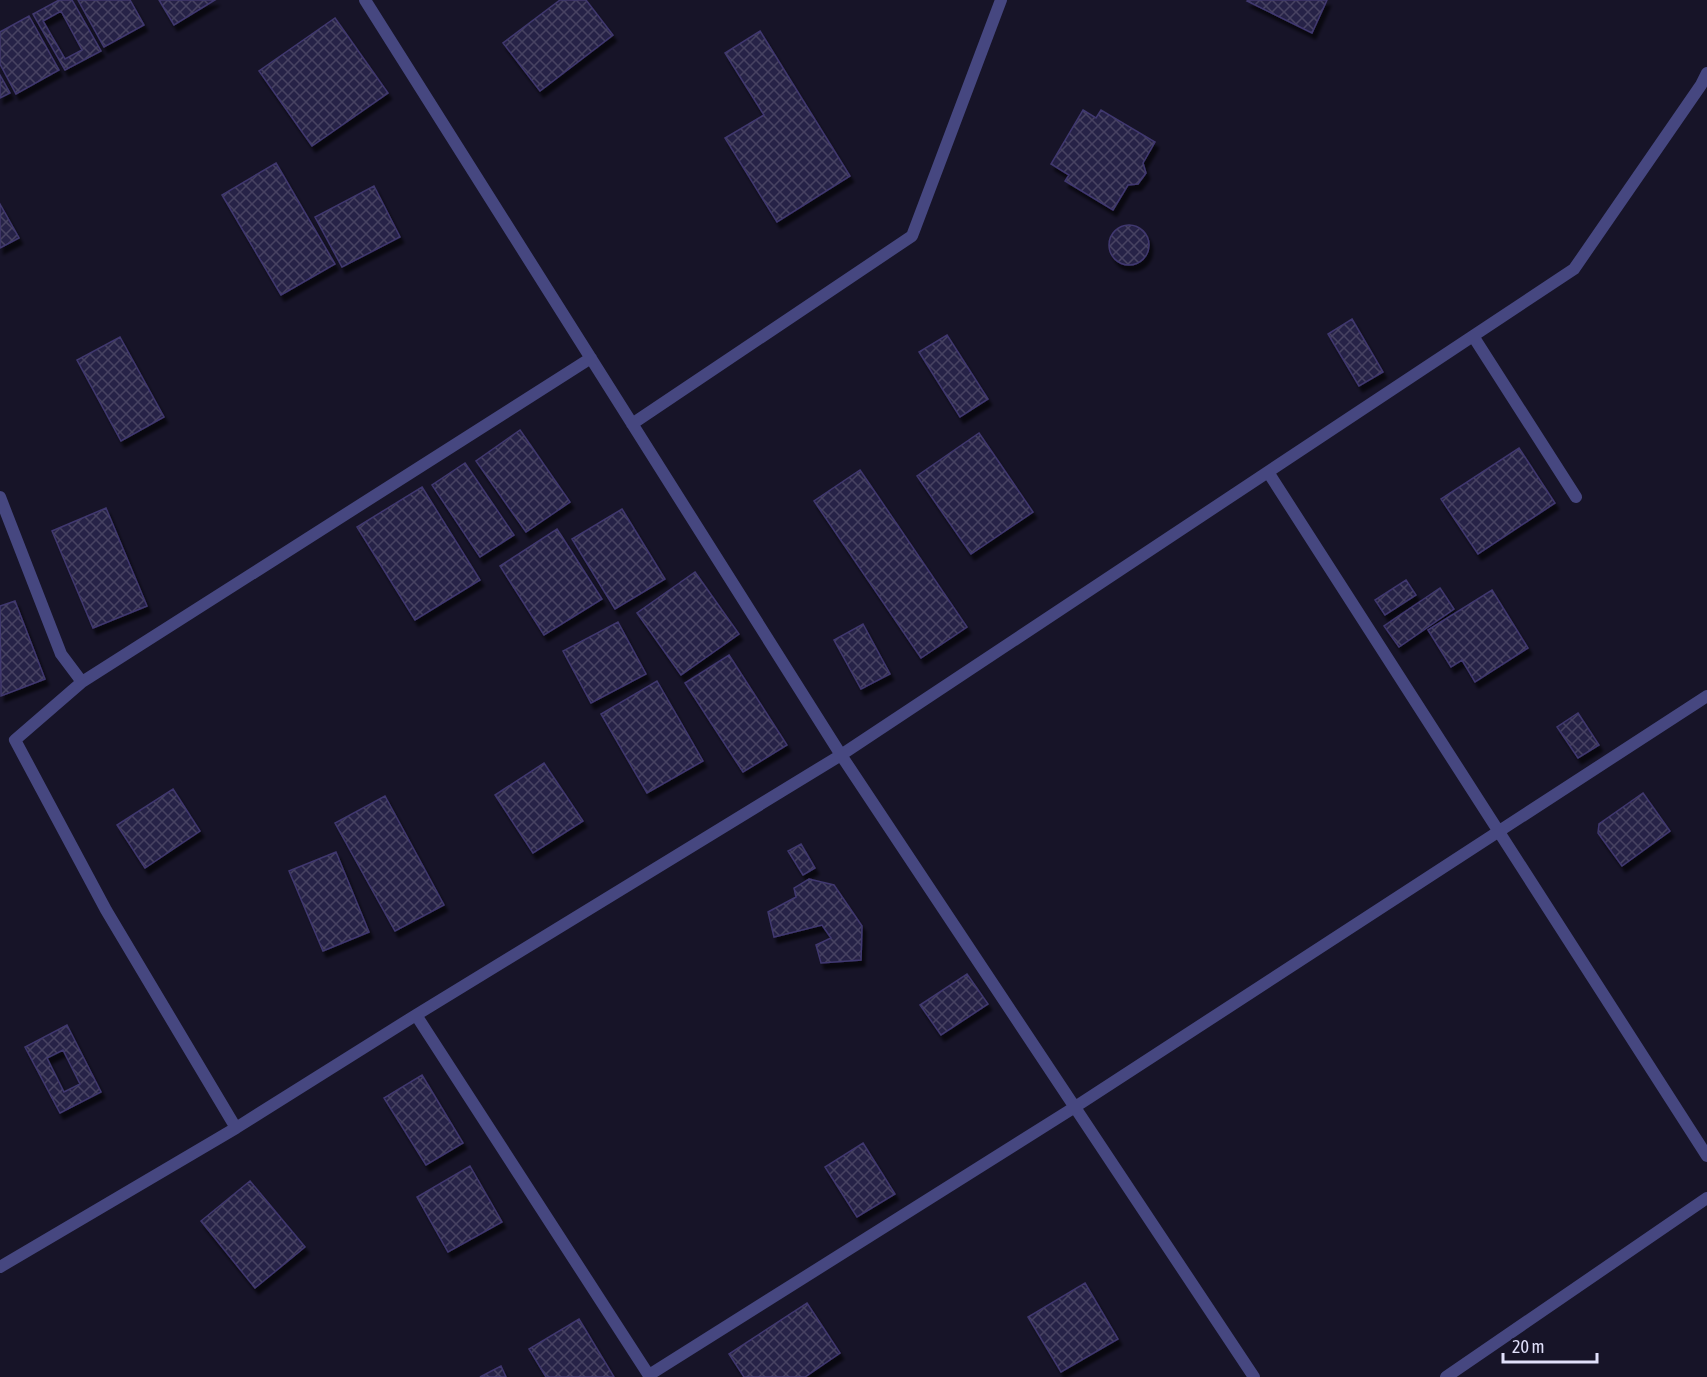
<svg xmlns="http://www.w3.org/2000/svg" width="1707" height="1377" viewBox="0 0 1707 1377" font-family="'Asap Condensed',sans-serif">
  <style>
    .building { fill: url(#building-cross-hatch); stroke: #40386f; stroke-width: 1.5; fill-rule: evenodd; filter: url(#shadow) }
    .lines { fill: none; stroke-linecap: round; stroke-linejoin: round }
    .minor { stroke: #464780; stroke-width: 12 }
  </style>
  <defs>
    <pattern id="building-cross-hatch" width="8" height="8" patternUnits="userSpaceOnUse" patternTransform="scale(1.5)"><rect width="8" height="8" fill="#282346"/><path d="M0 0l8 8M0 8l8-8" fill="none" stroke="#474362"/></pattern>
    <filter id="shadow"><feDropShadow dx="3.5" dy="6" stdDeviation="1.5" flood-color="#0009"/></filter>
  </defs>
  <rect width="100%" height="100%" fill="#171428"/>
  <path class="building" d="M59,0H72L101,51L65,70L33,14ZM61,11L82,50L65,59L43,21Z
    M78,0H130L144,25L104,47Z
    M159,0H215L174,25Z
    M560,0H586L613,35L540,91L503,43Z
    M1248,0H1327L1312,33L1247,1Z
    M29,16L59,70L16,94L0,64V32Z
    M335,18L388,93L312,146L259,71Z
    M760,31L850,176L777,222L725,138L764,115L725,53Z
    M0,75L10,93L0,98Z
    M1083,110L1096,118L1101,110L1155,142L1143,163L1146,173L1138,184L1128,185L1113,210L1065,181L1069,175L1051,164Z
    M276,163L335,264L281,295L222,195Z
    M374,186L400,237L342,267L315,217Z
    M0,204L19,238L0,248Z
    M1109 245a20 20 0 1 1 40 0a20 20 0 1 1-40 0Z
    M1352,319L1383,372L1359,386L1328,334Z
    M947,335L988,399L960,417L919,352Z
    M120,337L164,417L121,441L77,360Z
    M520,430L570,502L526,532L476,461Z
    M979,433L1033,512L971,554L917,476Z
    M1519,448L1555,503L1478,554L1441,499Z
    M465,463L514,535L480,557L432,485Z
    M860,470L967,627L921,658L814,501Z
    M422,487L480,580L415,620L357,527Z
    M106,508L147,606L93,628L52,531Z
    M622,509L665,579L615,609L572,539Z
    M557,529L602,599L544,635L500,566Z
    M695,572L739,634L681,675L637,613Z
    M1406,580L1416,595L1385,615L1375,600Z
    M1440,588L1454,609L1399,647L1384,626Z
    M1492,590L1528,648L1475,682L1462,660L1451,667L1428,630Z
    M15,601L45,679L1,696L0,606Z
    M618,622L646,674L591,703L563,651Z
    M863,624L890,674L861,689L834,640Z
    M729,655L787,745L743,772L685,683Z
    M657,681L703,761L647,793L601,714Z
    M1578,713L1599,745L1578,758L1557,727Z
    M544,763L583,821L533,853L495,795Z
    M173,789L200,831L145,868L117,825Z
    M1643,793L1670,831L1622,866L1598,833L1599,824Z
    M385,796L444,905L395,931L335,823Z
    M801,844L815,868L803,875L788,851Z
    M336,852L369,932L323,951L289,871Z
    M809,879L834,885L862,926L861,960L821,963L816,945L831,938L822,925L774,937L768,912L796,897L794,888Z
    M967,974L988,1004L941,1035L920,1005Z
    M67,1025L101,1092L60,1113L25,1047ZM63,1050L80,1084L64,1092L47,1058Z
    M422,1075L463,1143L426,1165L384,1098Z
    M863,1143L895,1194L857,1217L825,1167Z
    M470,1166L502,1222L448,1252L417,1197Z
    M250,1181L305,1247L255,1288L201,1221Z
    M1085,1283L1118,1339L1061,1372L1028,1317Z
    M807,1303L840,1353L805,1377H744L729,1354Z
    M579,1319L614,1377H546L529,1349Z
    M501,1366L506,1377H480Z"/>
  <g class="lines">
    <path class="minor" d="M365,0L841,755L1254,1377
      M1473,336L1576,497
      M632,424L912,236L1001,0
      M1268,472L1707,1156
      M0,497L61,654L82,682
      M416,1015L650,1377
      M236,1128L106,910L15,740L82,682L591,358
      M0,1267L236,1128L416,1015L841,755L1574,269L1701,85L1707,73
      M649,1375L1075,1107L1707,696
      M1446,1377L1707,1198"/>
  </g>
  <path d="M1503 1353v9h94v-9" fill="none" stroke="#e1e0fb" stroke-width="3"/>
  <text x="1512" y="1353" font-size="18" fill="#e1e0fb" stroke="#171428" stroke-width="4.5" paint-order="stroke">20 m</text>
</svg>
